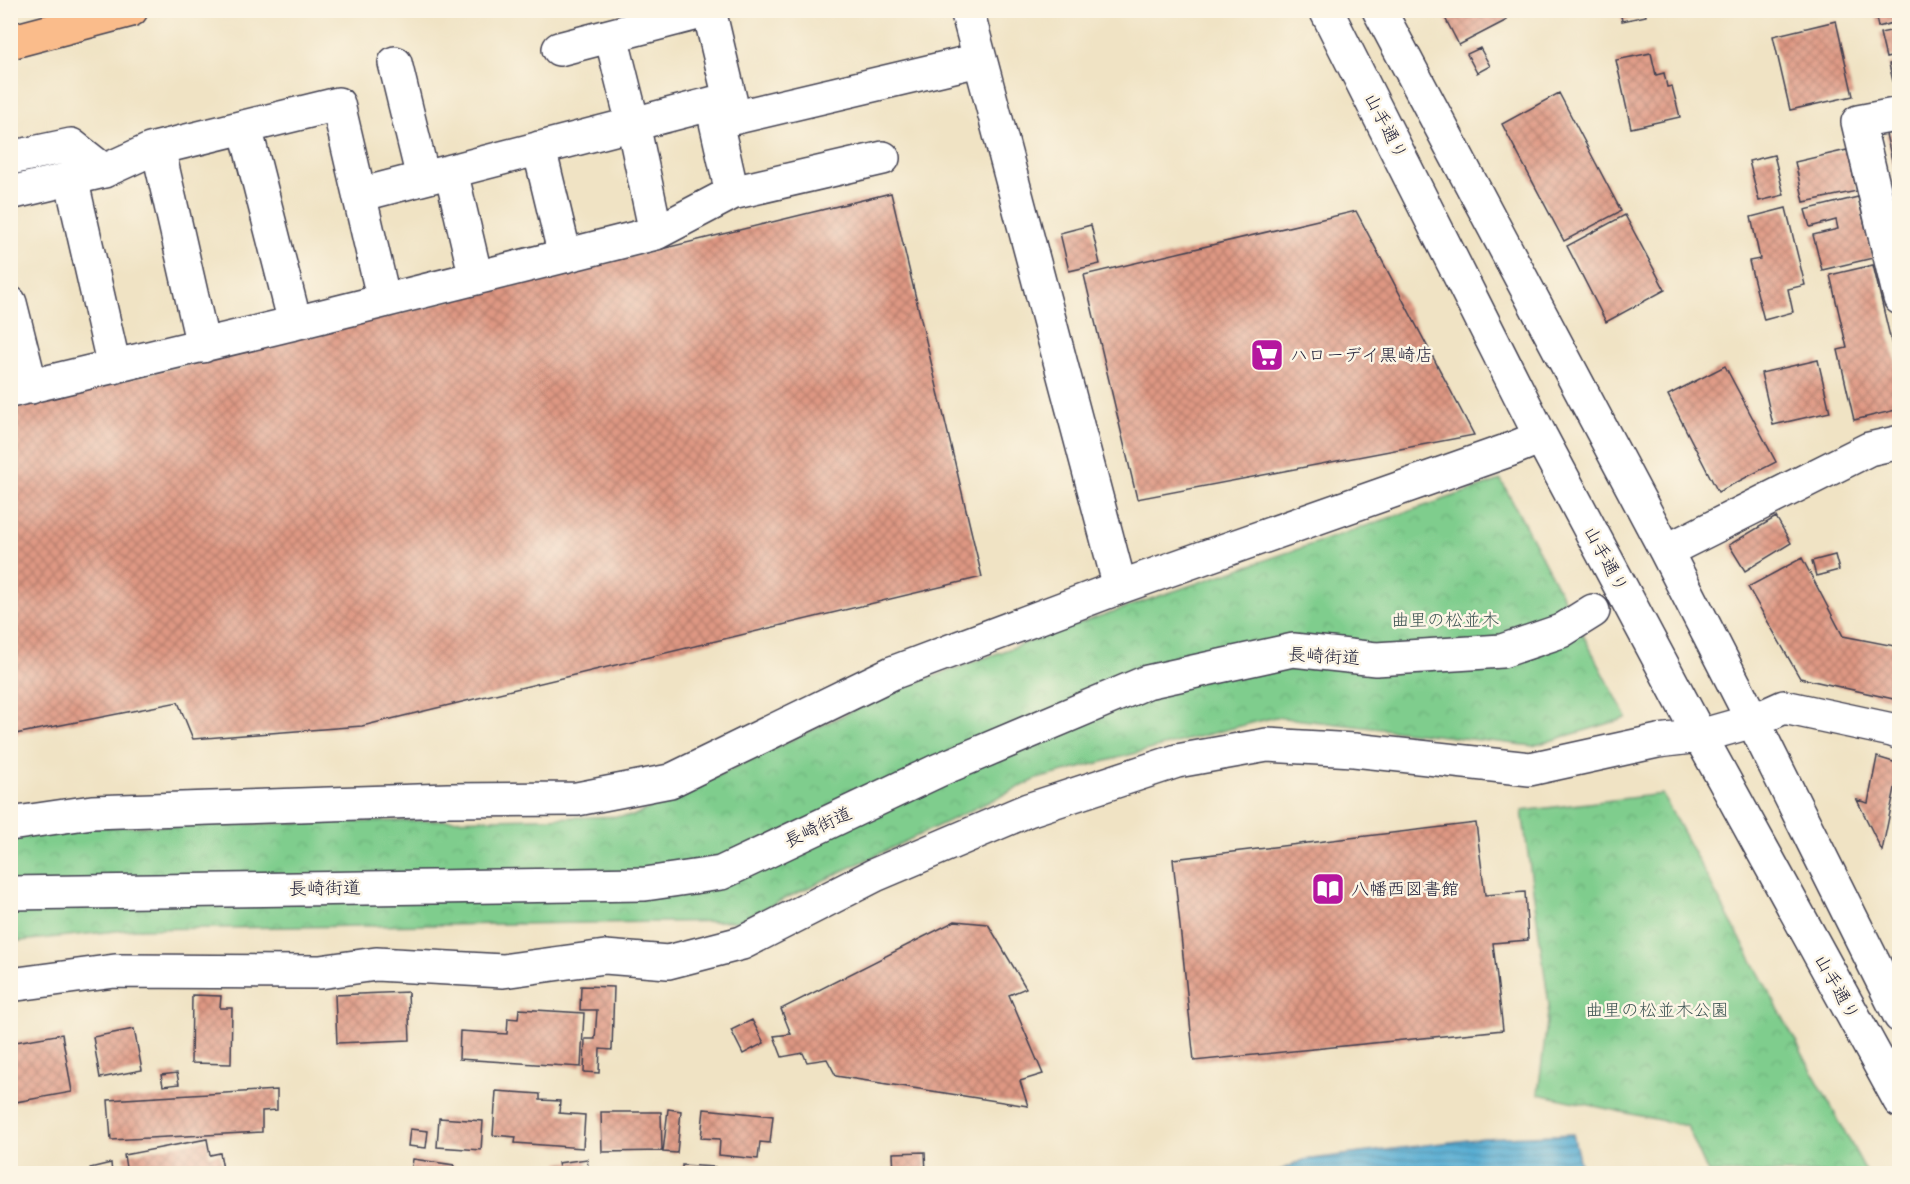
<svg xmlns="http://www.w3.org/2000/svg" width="1910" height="1184" viewBox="0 0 1910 1184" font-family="'Shantell Sans','Klee One',sans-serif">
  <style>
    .park { fill: url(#park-crowns); stroke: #507864; stroke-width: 1.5 }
    .water { fill: url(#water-rules); stroke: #3c6786; stroke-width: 1.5 }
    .building { fill: url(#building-cross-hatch) }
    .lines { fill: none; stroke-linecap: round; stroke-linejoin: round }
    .minor-casing { stroke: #413f50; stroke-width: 36 }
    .highway-casing { stroke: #413f50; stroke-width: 36 }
    .minor { stroke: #fff; stroke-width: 33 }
    .highway { stroke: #fabc8b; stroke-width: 33 }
    .labels { text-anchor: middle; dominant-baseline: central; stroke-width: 5; stroke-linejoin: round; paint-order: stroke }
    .street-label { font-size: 18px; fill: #22223b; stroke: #fcf5e5 }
    .poi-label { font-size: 18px; fill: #22223b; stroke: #fcf5e5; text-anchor: start }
    .park-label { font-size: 18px; fill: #3e5554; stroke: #fcf5e5 }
  </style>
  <defs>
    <pattern id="park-crowns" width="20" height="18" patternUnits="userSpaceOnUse" patternTransform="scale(1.5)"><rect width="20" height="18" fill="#7fcd8d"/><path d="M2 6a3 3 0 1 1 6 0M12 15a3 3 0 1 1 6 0" fill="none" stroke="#6db07b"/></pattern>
    <pattern id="water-rules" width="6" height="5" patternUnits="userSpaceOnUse" patternTransform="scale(1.5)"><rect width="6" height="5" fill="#55acd2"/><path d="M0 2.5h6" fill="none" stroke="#468cac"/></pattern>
    <pattern id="building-cross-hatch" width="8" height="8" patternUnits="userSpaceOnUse" patternTransform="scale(1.5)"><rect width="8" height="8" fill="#df9883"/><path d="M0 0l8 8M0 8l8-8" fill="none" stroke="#b47c6c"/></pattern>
  </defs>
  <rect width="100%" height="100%" fill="#fcf5e5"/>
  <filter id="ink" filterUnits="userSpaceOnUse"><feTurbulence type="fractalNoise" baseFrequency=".0167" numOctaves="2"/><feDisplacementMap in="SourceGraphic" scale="12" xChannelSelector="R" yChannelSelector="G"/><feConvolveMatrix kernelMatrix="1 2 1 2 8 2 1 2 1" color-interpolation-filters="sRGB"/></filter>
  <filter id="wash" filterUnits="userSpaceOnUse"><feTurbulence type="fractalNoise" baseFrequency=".008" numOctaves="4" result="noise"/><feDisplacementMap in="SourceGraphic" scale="24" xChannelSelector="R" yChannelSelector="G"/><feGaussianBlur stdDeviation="1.35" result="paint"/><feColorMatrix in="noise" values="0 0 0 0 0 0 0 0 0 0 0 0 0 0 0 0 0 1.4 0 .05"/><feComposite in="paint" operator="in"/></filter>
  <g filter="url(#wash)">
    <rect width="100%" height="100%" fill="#f0e3c4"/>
    <path class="park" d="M1501,480L1627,718L1533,746L1275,717L1037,779L738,921L135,929L11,942L10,829L633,816L896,690L1089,620Z
      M1662,794L1867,1173H1708L1687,1126L1538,1094L1549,1005L1522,811Z"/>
    <path class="water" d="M1573,1134L1582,1173H1274L1303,1160L1484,1138Z"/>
    <g id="blocks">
      <path class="building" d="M1441,10H1505L1507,20L1459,45Z
        M1645,10L1646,16L1622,21L1620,11Z
        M1882,10H1894L1896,22L1878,27L1875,12Z
        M1836,21L1853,96L1790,110L1773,36Z
        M1900,29V55L1886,58L1880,33Z
        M1480,48L1490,66L1477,73L1467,54Z
        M1651,53L1656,75L1664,73L1667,87L1672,86L1680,117L1631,128L1616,60Z
        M1900,62V107H1899L1889,64Z
        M1559,93L1621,211L1564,241L1502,124Z
        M1900,131V191H1899L1886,134Z
        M1847,150L1857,191L1804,202L1795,162Z
        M1774,155L1784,195L1759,201L1749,161Z
        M891,193L982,577L362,726L193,739L178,702L10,735V408Z
        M1858,197L1873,258L1822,270L1813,235L1838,229L1836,220L1810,227L1805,210Z
        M1786,208L1805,285L1788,289L1793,312L1764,320L1749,261L1760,259L1751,217Z
        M1356,211L1474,435L1137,499L1084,275Z
        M1625,215L1665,290L1606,322L1567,246Z
        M1091,225L1100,264L1069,271L1060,233Z
        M1873,265L1900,379V409L1854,420L1838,350L1847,348L1830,275Z
        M1818,360L1830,412L1773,425L1761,373Z
        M1725,366L1776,462L1718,492L1668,395Z
        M1776,517L1791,543L1745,571L1729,545Z
        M1835,555L1839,570L1816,576L1812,561Z
        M1802,558L1843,636L1900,647L1898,700L1800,678L1748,587Z
        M1877,757L1900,764L1882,851L1857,800L1868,803Z
        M1476,823L1485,895L1525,892L1528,940L1493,943L1503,1030L1194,1061L1173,859Z
        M955,921L988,924L1026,988L1009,995L1043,1074L1020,1081L1028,1106L836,1076L827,1059L807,1062L803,1053L782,1057L774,1036L791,1034L781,1009Z
        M581,986L614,987L612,1050L600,1049L599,1073L584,1072L585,1039H595L597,1010H580Z
        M408,992L410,1040L337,1043L335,995Z
        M192,995L221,996L220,1008H232L231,1064L191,1063Z
        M519,1009L584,1013L581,1067L459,1059L460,1031L507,1034L508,1018L518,1019Z
        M752,1020L764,1043L743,1054L731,1030Z
        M134,1029L142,1070L100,1078L93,1037Z
        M62,1034L72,1092L10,1103V1043Z
        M177,1073L179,1084L163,1086L161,1075Z
        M277,1090V1110L262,1111V1132L111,1140L108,1100Z
        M496,1091L540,1094V1100L560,1101L559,1113L585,1115L583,1148L515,1143L516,1137L493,1135Z
        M668,1109L681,1111L677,1153L663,1152Z
        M704,1109L773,1116L770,1143L760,1142L758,1159L719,1155L720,1139L701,1138Z
        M601,1112H661L662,1151L602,1152Z
        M439,1118L483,1121L481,1150L437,1147Z
        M410,1129L428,1131L426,1148L408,1146Z
        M207,1139L210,1155L220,1153L223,1169L198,1174H127L124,1155Z
        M925,1152L926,1174H894L893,1153Z
        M413,1159L454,1165L452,1174H411Z
        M587,1159L589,1174H560L558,1163Z
        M111,1163L112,1174H91L90,1168Z
        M682,1165L715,1167V1174H682Z"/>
    </g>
  </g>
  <g filter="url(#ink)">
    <use href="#blocks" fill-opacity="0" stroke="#413f50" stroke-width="1.5"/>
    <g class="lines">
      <defs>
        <path id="minor" d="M709,10L730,99L719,118
          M967,10L1120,587
          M1326,10L1541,437L1700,736L1900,1101
          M1379,10L1666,551L1753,721L1900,1016
          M611,36L633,124L656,233
          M559,49L709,10
          M395,63L423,178
          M1900,114L1858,122L1900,298
          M245,127L295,323
          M158,148L203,346
          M539,148L565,256
          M10,158L71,145L104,171
          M451,171L476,278
          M71,178L114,367
          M10,193L104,171L150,150L338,104L384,301
          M732,193L883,158
          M359,195L730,99
          M10,303L31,387
          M10,391L295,323L656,233L732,193L716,122L979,60
          M1666,551L1869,449L1900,442
          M10,824L92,812L448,800L577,799L670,781L892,673L1120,587L1509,450L1541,437
          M10,893L645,884L721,873L939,770L1147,682L1293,650L1376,659L1502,651L1561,631L1593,611
          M10,985L115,971L320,972L376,964L503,971L605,957L668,962L742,943L875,875L1028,810L1177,761L1267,745L1354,750L1530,769L1658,741L1700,736L1753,721L1784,707L1892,730L1900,733"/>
        <path id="highway" d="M10,42L131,10"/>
      </defs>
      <use href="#minor" class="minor-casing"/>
      <use href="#highway" class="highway-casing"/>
      <use href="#minor" class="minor"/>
      <use href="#highway" class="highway"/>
    </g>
  </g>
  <defs>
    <symbol id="supermarket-square" viewBox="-11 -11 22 22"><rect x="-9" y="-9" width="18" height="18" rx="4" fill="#b5179e" stroke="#fcf5e5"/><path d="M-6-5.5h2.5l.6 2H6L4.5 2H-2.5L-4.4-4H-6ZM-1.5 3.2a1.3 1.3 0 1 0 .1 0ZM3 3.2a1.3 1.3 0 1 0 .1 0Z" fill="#fff"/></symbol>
    <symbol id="library-square" viewBox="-11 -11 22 22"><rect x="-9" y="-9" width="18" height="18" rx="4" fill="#b5179e" stroke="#fcf5e5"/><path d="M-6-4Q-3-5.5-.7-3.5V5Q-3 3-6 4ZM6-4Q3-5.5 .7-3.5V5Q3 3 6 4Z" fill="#fff"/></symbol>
  </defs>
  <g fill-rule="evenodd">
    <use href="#supermarket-square" x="1248" y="336" width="38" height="38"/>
    <use href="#library-square" x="1309" y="870" width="38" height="38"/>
  </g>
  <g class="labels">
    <g class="street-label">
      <text transform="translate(1386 126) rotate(63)">山手通り</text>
      <text transform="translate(1606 559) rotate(62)">山手通り</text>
      <text transform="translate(1324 656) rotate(3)">長崎街道</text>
      <text transform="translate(818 827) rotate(-25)">長崎街道</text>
      <text transform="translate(325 888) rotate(-1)">長崎街道</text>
      <text transform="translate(1837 987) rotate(61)">山手通り</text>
    </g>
    <g class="poi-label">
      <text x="1290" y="355">ハローデイ黒崎店</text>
      <text x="1351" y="889">八幡西図書館</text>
    </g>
    <g class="park-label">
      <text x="1445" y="620">曲里の松並木</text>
      <text x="1657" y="1010">曲里の松並木公園</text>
    </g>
  </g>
  <rect width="1910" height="1184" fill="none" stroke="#fcf5e5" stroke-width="36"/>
</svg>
